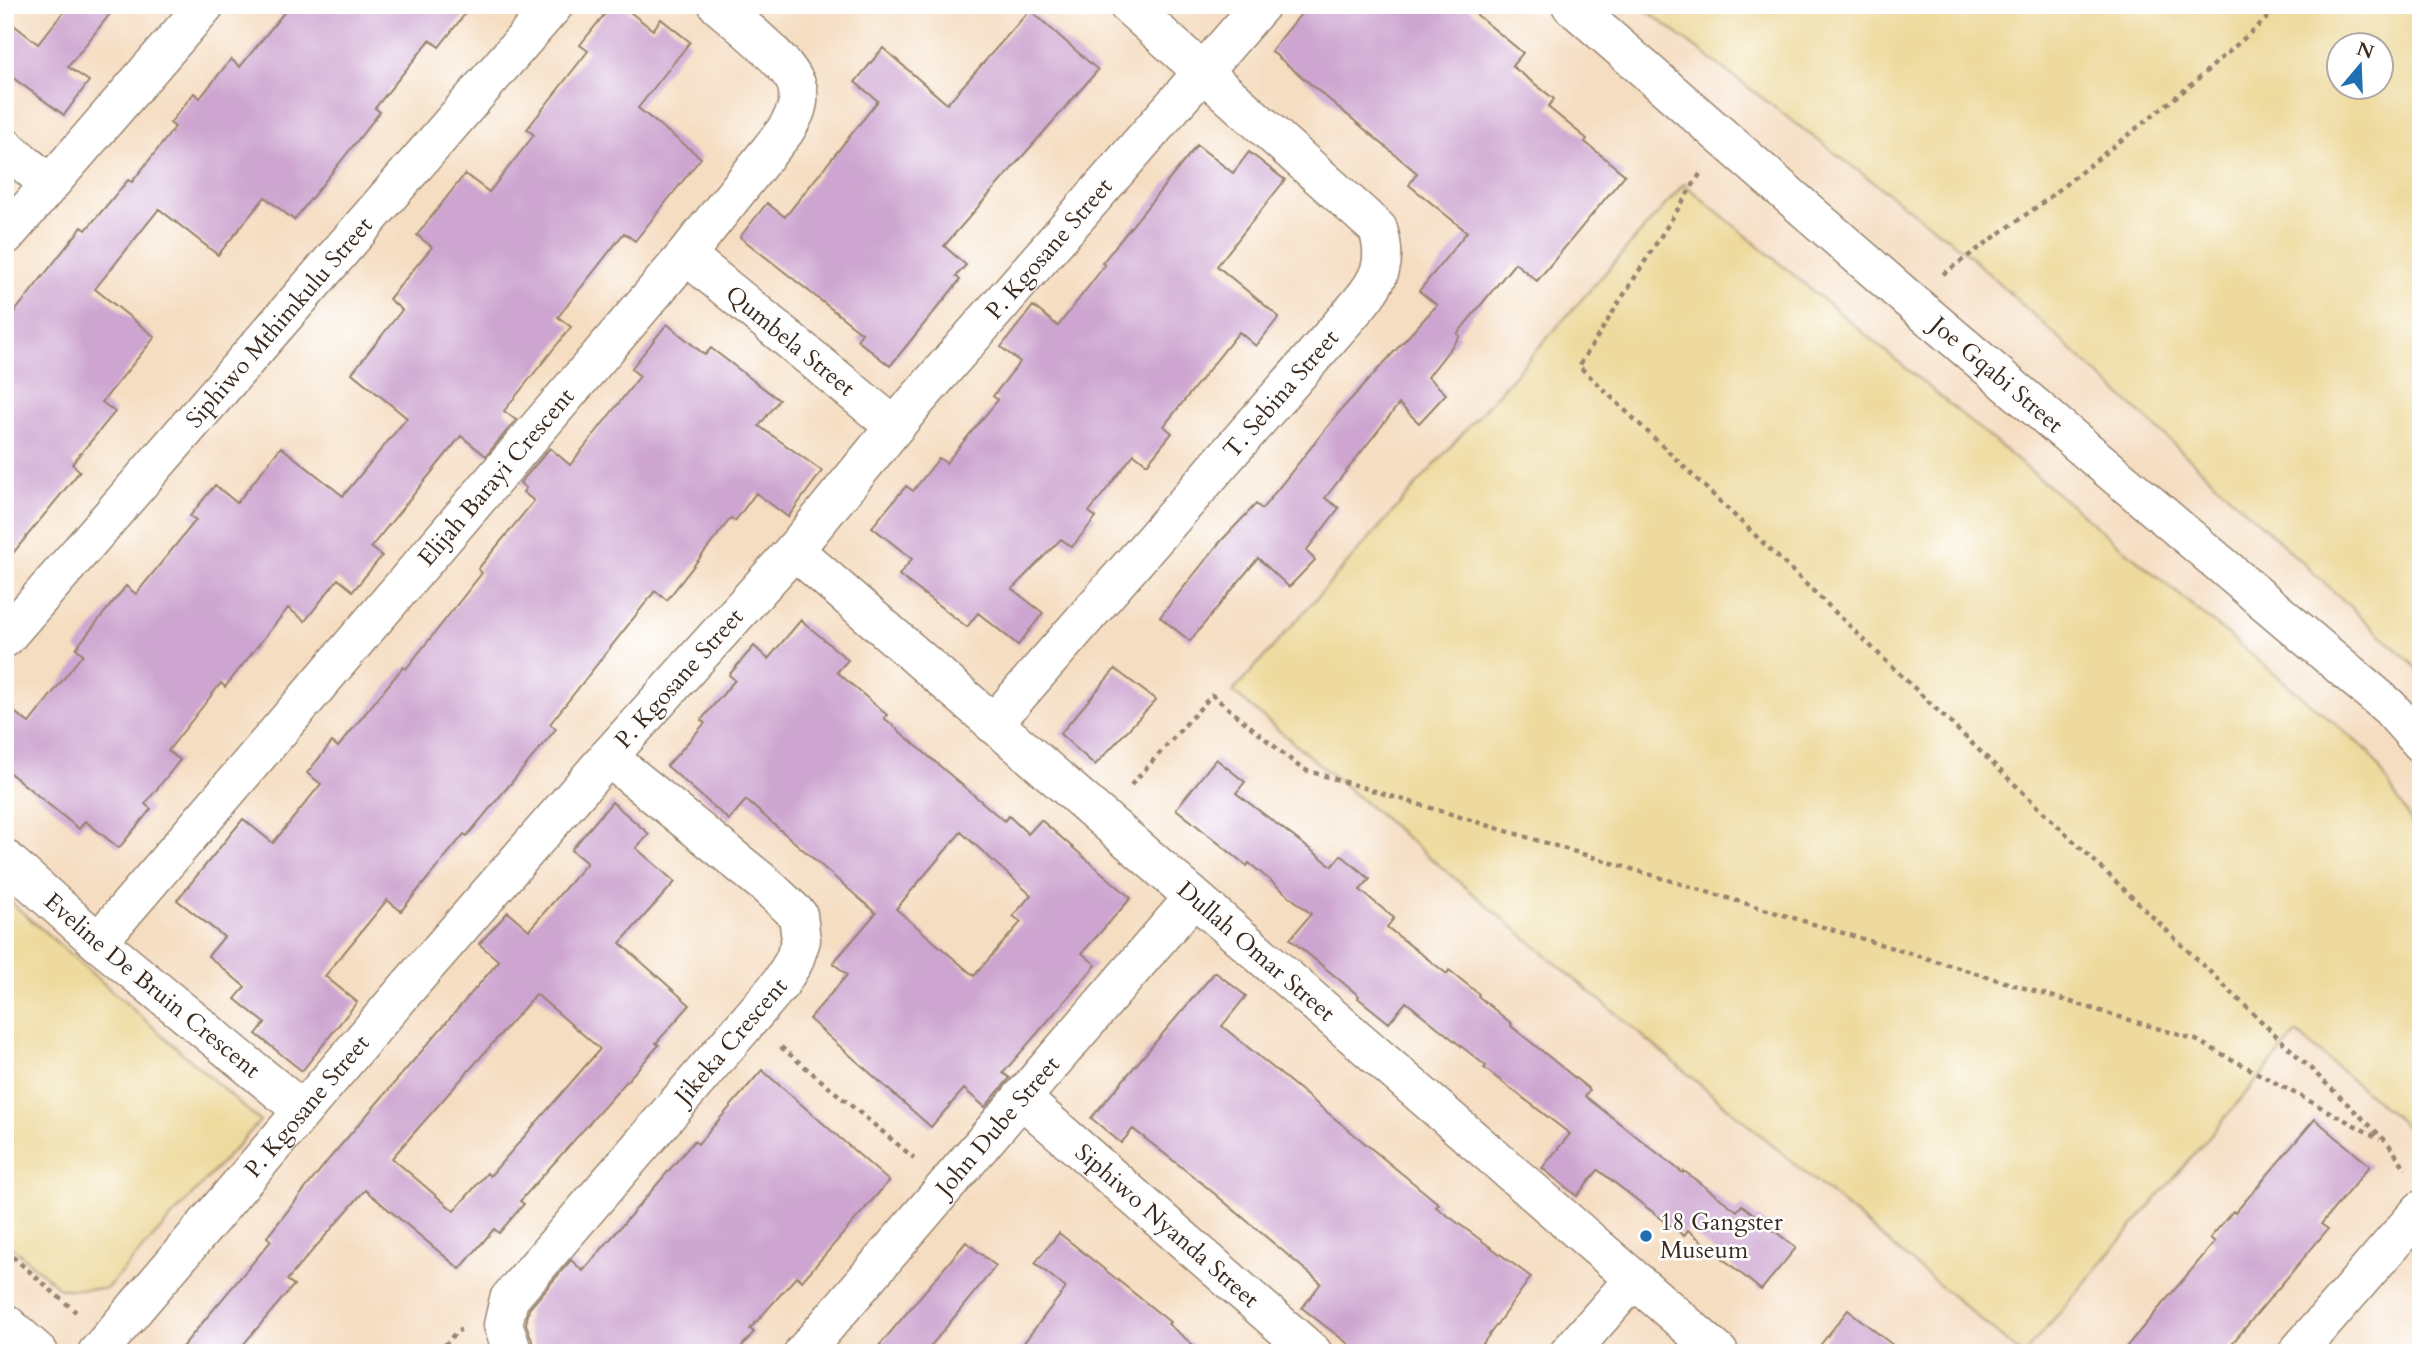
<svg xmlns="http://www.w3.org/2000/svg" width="2426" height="1358" viewBox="0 0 2426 1358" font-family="Cardo,serif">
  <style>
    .sand { fill: #eeda9e; stroke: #94825e; stroke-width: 2; fill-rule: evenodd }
    .building { fill: #cda5d0; fill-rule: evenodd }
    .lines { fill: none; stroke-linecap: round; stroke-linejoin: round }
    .minor-casing { stroke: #988470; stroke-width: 41 }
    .path { stroke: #988470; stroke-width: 4.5; stroke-dasharray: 5 5; stroke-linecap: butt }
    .minor { stroke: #fff; stroke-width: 38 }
    .poi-dot { fill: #1f6fb2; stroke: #fff; stroke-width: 2.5 }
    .labels { text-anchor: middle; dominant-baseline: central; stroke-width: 5; stroke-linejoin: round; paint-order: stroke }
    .street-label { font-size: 24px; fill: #3b2a1e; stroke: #fff }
    .poi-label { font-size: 24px; fill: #3b2a1e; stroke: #fff; text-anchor: start }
  </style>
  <rect width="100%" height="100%" fill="#fff"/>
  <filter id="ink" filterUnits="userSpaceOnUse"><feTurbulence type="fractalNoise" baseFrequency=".0143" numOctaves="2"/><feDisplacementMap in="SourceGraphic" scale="14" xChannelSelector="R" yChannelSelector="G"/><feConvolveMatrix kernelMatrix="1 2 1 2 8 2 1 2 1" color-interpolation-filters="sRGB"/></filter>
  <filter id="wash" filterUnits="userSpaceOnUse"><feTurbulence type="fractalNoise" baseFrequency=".00686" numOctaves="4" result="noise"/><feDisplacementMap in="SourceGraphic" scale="28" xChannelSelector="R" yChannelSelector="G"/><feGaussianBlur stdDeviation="1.57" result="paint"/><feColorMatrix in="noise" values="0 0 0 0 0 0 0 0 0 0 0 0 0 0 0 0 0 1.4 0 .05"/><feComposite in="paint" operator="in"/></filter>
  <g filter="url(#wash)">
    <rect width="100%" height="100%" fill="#f5ddc1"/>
    <path class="sand" d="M1639,5H2421V672L1962,249ZM2338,46H2380V88H2338Z
      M1684,184L2370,753L2421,838V1128L2417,1136L2297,1033L2025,1353H2020L1233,692Z
      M5,897L260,1121L106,1289H60L5,1241Z"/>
    <g id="blocks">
      <path class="building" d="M69,5H117L68,67L89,81L64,115L5,72V18L38,44Z
        M290,5H472L439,47L430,40L375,108L380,112L294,220L265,197L218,255L159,209L95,289L155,337L102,402L115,412L72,464L80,471L5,563V324L82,227L86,230L128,180L132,182L175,127L170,123L194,93L200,98L231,59L240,67Z
        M612,5H621L653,30L661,19L690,42L638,108L701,158L635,241L624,233L558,317L571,327L504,411L516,420L486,456L461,436L371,547L382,556L353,591L338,579L305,621L288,608L225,687L221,683L168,751L180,760L145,804L151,809L119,848L85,821L79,829L5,769V705L29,723L83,654L76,648L126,586L136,594L196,520L190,516L215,485L237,503L281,447L343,496L407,418L352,373L402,310L389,299L432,247L417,235L465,174L489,192L534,135L527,129L588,51L580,45Z
        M1308,5H1465L1523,53L1512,66L1554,99L1548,107L1587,139L1585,142L1625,175L1537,281L1515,263L1457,334L1460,336L1428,377L1446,394L1419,423L1399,404L1325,498L1339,508L1306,551L1315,560L1289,587L1258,558L1190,641L1160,617L1220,542L1256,504L1262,509L1340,411L1437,305L1419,291L1467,232L1409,185L1417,173L1271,51Z
        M1030,10L1098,70L944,246L966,265L956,276L960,280L890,366L857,340L862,333L740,237L767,203L785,217L878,101L855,82L883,48L947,104Z
        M1197,145L1233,173L1249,152L1285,180L1217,266L1279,317L1256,346L1239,332L1164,426L1172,433L1147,464L1134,454L1089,512L1096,517L1072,547L1061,539L1012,589L1043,613L1018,645L978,613L967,627L899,575L912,559L872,527L906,486L913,491L939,458L946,463L998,400L993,396L1020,362L1001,347L1033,306L1058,326L1105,265L1102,263Z
        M667,324L705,355L711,348L779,400L759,426L822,471L788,517L756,493L735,521L731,518L667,600L655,591L550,724L556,729L467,836L464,834L401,911L387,900L325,976L357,1002L302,1071L256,1034L265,1023L235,999L245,987L208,956L224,937L177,900L243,819L273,843L321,784L307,773L332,742L338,747L403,667L406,669L482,573L478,569L534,501L523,492L526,488L520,483L550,448L570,465L640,376L631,369Z
        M801,620L848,660L837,672L887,715L884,718L1004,821L1009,816L1028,834L1041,820L1131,898L1082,953L1096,965L1003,1073L1010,1078L985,1107L964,1089L931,1127L809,1019L847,975L833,963L876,913L746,800L729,820L667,766L705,723L701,720L735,680L729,675L754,646L768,659ZM961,832L1031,895L1013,916L1021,922L974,976L896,909Z
        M1115,669L1156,700L1095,765L1060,734Z
        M1216,759L1245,782L1236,793L1332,866L1341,855L1370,879L1360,890L1394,918L1387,927L1447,974L1449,970L1479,994L1478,996L1512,1024L1511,1026L1590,1090L1585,1096L1683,1173L1684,1171L1737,1211L1742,1205L1796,1248L1761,1290L1688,1230L1684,1236L1598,1170L1577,1196L1542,1168L1570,1134L1484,1068L1486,1066L1406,1002L1389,1023L1358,998L1359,996L1290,939L1311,914L1249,863L1247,866L1176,809Z
        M612,802L649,834L636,848L675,882L620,943L690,1005L656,1043L659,1045L520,1201L524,1204L499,1233L494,1229L460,1269L365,1190L287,1280L294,1285L236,1353H177L271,1241L267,1237L329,1159L499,961L479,944L508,912L529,930L587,863L571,850ZM536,994L600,1049L490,1176L487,1173L454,1211L392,1158Z
        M1215,972L1246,996L1222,1026L1439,1204L1436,1207L1531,1277L1476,1353H1360L1302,1308L1321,1283L1203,1184L1133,1129L1121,1143L1091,1118Z
        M762,1070L889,1181L802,1281L797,1276L750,1329L754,1332L736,1353H541L534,1346L526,1324L529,1309L571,1260L583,1271L694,1141L698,1144Z
        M2315,1119L2370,1166L2321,1224L2328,1229L2224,1353H2121L2215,1242L2210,1238L2233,1211L2235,1213Z
        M1059,1233L1170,1322L1168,1324L1203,1353H1016L1066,1288L1035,1263Z
        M966,1242L996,1266L925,1353H873Z
        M1848,1310L1903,1353H1814Z"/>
    </g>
  </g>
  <g filter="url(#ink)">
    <use href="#blocks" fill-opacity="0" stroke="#988470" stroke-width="2"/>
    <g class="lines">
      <defs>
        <g id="minor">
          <path id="s1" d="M1571,5L1908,299L2389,707L2421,743"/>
          <path d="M5,147L49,184"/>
          <path d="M5,236L205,5"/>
          <path id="s2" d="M686,255L894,426"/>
          <path id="s3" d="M794,550L1719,1353"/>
          <path id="s4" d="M5,638L554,5"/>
          <path id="s5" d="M993,724L1359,304C1380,279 1388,262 1378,229L1128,5"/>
          <path id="s6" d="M5,859L98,942L302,1110"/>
          <path id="s7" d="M98,942L686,255L785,131C793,118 800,107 798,91C796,67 737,22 718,5"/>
          <path id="s8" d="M1021,1098L1313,1353"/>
          <path d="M5,1323L39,1353"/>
          <path id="s9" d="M97,1353L407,988L608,757L794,550L916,401L1261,5"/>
          <path id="s10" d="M513,1353L503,1325L509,1299L780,984L794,961L801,940L798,915L766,885L608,757"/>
          <path id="s11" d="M803,1353L1193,898"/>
          <path d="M1569,1353L1633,1280"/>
          <path d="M2297,1353L2421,1210"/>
        </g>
      </defs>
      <use href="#minor" class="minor-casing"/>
      <path class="path" d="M1700,174L1579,366L2387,1142L2406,1169
        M1943,274L2042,203L2191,85L2282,5
        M1131,785L1212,695L1302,769L2196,1040L2380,1139
        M781,1047L914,1158
        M5,1250L76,1312
        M438,1353L457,1331L461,1330"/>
      <use href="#minor" class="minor"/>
    </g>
  </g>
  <circle class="poi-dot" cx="1646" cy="1236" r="7"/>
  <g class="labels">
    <g class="street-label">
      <text stroke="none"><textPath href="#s9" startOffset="1458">P. Kgosane Street</textPath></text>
      <text stroke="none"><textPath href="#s4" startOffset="418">Siphiwo Mthimkulu Street</textPath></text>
      <text stroke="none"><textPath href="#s2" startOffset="135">Qumbela Street</textPath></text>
      <text stroke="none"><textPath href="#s1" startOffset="564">Joe Gqabi Street</textPath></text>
      <text stroke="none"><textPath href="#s5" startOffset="438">T. Sebina Street</textPath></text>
      <text stroke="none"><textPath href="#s7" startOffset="612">Elijah Barayi Crescent</textPath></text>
      <text stroke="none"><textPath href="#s9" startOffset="891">P. Kgosane Street</textPath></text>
      <text stroke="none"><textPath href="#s3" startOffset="612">Dullah Omar Street</textPath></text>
      <text stroke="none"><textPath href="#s6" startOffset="194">Eveline De Bruin Crescent</textPath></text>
      <text stroke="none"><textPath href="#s10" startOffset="397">Jikeka Crescent</textPath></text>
      <text stroke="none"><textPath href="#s9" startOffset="324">P. Kgosane Street</textPath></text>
      <text stroke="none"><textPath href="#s11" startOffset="299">John Dube Street</textPath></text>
      <text stroke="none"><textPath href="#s8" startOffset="194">Siphiwo Nyanda Street</textPath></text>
    </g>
    <g class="poi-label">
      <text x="1660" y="1222">18 Gangster<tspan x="1660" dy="28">Museum</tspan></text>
    </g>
  </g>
  <rect width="2426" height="1358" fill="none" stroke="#fff" stroke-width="28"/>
  <g transform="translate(2360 66) rotate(19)"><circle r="33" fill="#ffffff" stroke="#b1aaa5" stroke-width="2"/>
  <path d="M0-5L12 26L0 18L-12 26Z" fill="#1f6fb2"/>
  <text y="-10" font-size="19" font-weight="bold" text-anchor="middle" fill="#3b2a1e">N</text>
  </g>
</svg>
